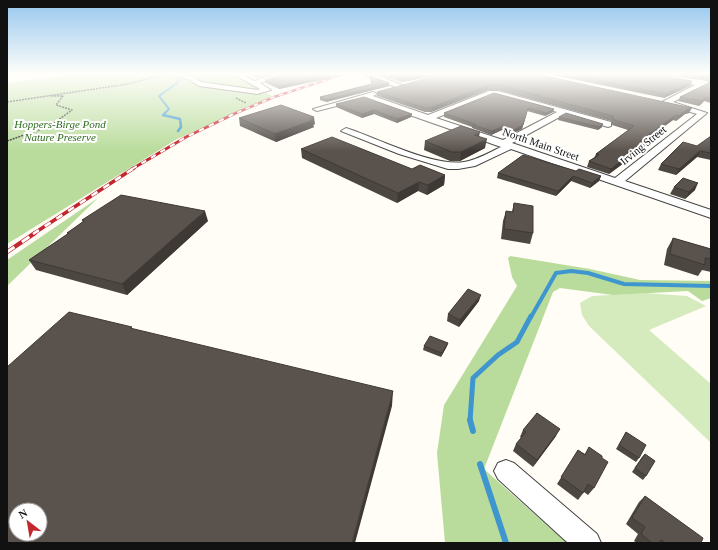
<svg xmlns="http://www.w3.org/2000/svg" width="718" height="550" viewBox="0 0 718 550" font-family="Georgia,serif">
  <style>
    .green { fill: #d5ebbd }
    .forest { fill: #b9dc9c }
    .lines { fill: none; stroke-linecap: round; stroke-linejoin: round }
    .stream-far4 { stroke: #3f96cf; stroke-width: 2 }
    .stream-far3 { stroke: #3f96cf; stroke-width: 2.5 }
    .stream-far2 { stroke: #3f96cf; stroke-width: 4 }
    .stream-far1 { stroke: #3f96cf; stroke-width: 5 }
    .stream { stroke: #3f96cf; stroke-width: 6 }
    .minor-casing { stroke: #444; stroke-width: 2 }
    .path { stroke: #333; stroke-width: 1.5; stroke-dasharray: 2 1; stroke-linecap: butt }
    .minor { fill: #fff; fill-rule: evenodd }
    .rail-far3-casing { stroke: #c4262e; stroke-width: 2.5 }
    .rail-far2-casing { stroke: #c4262e; stroke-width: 3 }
    .rail-far1-casing { stroke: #c4262e; stroke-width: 3.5 }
    .rail-casing { stroke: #c4262e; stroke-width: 4.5 }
    .rail-far3 { stroke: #fff; stroke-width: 1.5; stroke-dasharray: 4.5; stroke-linecap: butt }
    .rail-far2 { stroke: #fff; stroke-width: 2; stroke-dasharray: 5.5; stroke-linecap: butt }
    .rail-far1 { stroke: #fff; stroke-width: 2.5; stroke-dasharray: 7; stroke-linecap: butt }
    .rail { stroke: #fff; stroke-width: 3; stroke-dasharray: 9; stroke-linecap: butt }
    .wall { fill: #4d4742 }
    .shaded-wall { fill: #3f3936 }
    .building { fill: #5a524d; stroke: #3f3936; fill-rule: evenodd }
    .labels { text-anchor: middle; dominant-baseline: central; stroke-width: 4; stroke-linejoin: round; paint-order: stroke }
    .far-park-label { font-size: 11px; font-style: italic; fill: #2f6b1f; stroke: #fff }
    .far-street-label { font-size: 11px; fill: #111; stroke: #fff }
  </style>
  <rect width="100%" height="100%" fill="#fffdf5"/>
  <path class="green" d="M645,293L687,296L706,306L649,330L711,384L710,442L589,326L582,315L580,303L592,296Z"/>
  <path class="forest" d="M74,74H231L272,96L177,139L7,244V83Z
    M98,198L7,286V260Z
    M510,256L590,269L640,280L711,281V298L702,301L688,291L613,295L560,288L553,292L484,469L567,543H445L437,453L444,405L517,286L512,277L508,258Z"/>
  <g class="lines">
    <path class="stream-far4" d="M167,116L163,115L169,109L159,96L176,84L181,77"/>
    <path class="stream-far3" d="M163,115L180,119L181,127L178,131"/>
    <path class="stream-far2" d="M531,317L556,273L571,271L588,273L624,284L711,286"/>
    <path class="stream-far1" d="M470,421L473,378L498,355L517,342L531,316"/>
    <path class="stream" d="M470,420L473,431
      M480,464L506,543"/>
    <defs>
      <path id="minor" d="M172,74L192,76L201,82L257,90L260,89L233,74H241L254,81L278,74H287L260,83L271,90L257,94L199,86L188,79L173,75Z
        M363,74H372L405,86L398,88Z
        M645,74H657L708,81V85L673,102L707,113L625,181L711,210V218L511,149L475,166L458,169H448L399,154L341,131L346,128L349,129C379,139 434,167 464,162C477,160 490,152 501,147L364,99L317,111L313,109L373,92L377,94L373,96L428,115L489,91H498L611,122V126L608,127L565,114L512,143L615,178L697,114L660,103L695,85L648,76ZM493,95H498L557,112L503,140L436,118Z
        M506,460L514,463L597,534L601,543H568L498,479L494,471L498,463Z"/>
    </defs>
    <use href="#minor" class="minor-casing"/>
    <path class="path" d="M236,98L246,103
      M7,102L128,84L166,74
      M7,141L50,126L72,110L56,105L63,96H51"/>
    <use href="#minor" class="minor"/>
    <defs>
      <path id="rail-far3" d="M229,116L274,97L344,74"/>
      <path id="rail-far2" d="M132,169L186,137L232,115"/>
      <path id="rail-far1" d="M33,234L134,168"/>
      <path id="rail" d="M7,252L35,233"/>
    </defs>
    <use href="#rail-far3" class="rail-far3-casing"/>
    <use href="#rail-far2" class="rail-far2-casing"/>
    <use href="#rail-far1" class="rail-far1-casing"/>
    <use href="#rail" class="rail-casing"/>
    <use href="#rail-far3" class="rail-far3"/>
    <use href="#rail-far2" class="rail-far2"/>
    <use href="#rail-far1" class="rail-far1"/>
    <use href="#rail" class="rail"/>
  </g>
  <path class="wall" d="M248,74H274L257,78Z
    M285,74H349L279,89L266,83L265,80Z
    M378,74H536L689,113L685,114L676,121L673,120L643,142L644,148L609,174L587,167L589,161L594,158L596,154L628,130L612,125L611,121L498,90H488L431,112H425L377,96V92L440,75L402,82L378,75Z
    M548,74H651L692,81L690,86L664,98Z
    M666,74H711V103L704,101L699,106L678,101L680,97L708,83V80Z
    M370,76L389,83V86L326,102L320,100V97L371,84Z
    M494,93L554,109L553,112L545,116L527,111L522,129L513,133L502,130L491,135L472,128V127L444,117V113Z
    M336,104L412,114L411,117L397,123L374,114L362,118L336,107Z
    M559,117L602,127L598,130L558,120Z
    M239,118L315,124L313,125L314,127L276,142L240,126Z
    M479,136L485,148L460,161H450L424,150L425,141Z
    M711,136V160L697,157L676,175L658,170L661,164L697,146Z
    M301,149L445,175L444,185L427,195L418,191L397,203L302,158Z
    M498,173L601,176L599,181L590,188L571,181L556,196L497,178Z
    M674,187L695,190L685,199L670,194Z
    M514,203L533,233L530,244L501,239L503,221L506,211L512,212Z
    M82,220L208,221L127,295L36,270L29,260L68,234L67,233L83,222Z
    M673,238L711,249V272L702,270L698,276L664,265L667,249Z
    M479,301L459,327L447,321L448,314Z
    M448,343L447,346L441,357L423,350L424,346Z
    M523,430L556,436L533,467L513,451L516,444L521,438L520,437Z
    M626,432L639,458L636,462L616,449Z
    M589,447L594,488L588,495L584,492L578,500L557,484L578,450L585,454Z
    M645,454L646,476L643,480L632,472L642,457Z
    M645,496L701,543H637L634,541L638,534L626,524L639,502Z"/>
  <path class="shaded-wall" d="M265,74H274L257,78V76Z
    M338,74H349L279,89V86Z
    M422,74H445L402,82V77Z
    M692,81L690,86L664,98L666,94Z
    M389,83V86L326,102V100Z
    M489,85L488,90L431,112L432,107Z
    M707,97L704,101L699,106L701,101Z
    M528,108L522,129L513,133L514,130Z
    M692,108L689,113L685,114L676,121L679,116L687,109Z
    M554,109L553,112L545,116L546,113Z
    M374,110V114L362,118V114Z
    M412,114L411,117L397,123V119Z
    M676,115L673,120L637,146L640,141Z
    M314,117L315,124L313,125L314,127L276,142L275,134Z
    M603,124L602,127L598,130L599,127Z
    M503,126L502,130L491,135L492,131Z
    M480,132L478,141L474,135Z
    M487,139L485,148L460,161L461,152Z
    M646,142L644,148L609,174L611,169Z
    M700,151L697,157L676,175L679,169Z
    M445,175L444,185L427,195L428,185Z
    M573,176L571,181L556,196L558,191Z
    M601,176L599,181L590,188L592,183Z
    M419,182L418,191L397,203L398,193Z
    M698,183L695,190L685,199L689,192Z
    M205,211L208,221L127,295L122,284Z
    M481,295L479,301L459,327L460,320Z
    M448,343L447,346L441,357L442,353Z
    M393,391L392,406L355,543H352Z
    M560,429L556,436L533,467L537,460Z"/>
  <path class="building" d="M252,74H265L257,76Z
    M285,74H338L279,86L265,80Z
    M388,74H422L402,77Z
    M443,74H536L692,108L687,109L679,116L676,115L640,141L646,142L611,169L589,161L599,155L596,154L634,126L614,120L613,116L499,85H489L432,107L425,108L377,92Z
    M568,74H651L692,81L666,94Z
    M698,74H711V98L707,97L701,101L680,97L711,82L710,75Z
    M370,76L389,83L326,100L320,97L372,84Z
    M494,93L554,109L546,113L528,108L523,125L514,130L503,126L492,131L473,125L475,124L444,113Z
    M364,97L412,114L397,119L374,110L362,114L336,104Z
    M281,105L314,117L310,118L313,120L275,134L239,118Z
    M566,113L603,124L599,127L559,117Z
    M461,126L480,132L474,135L487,139L461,152H452L425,141Z
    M711,136V153L700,151L679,169L661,164L683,142L697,146Z
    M332,137L412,169L420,165L445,175L428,185L419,182L398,193L301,149Z
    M523,155L576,171L579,169L601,176L592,183L573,176L558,191L498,173Z
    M683,178L698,183L689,192L674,187Z
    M121,195L205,211L122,284L29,260L69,233H67L84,221L82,220Z
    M514,203L533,206V233L504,229L506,211L513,212Z
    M673,238L711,249V259L705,258V265L670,254Z
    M468,289L481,295L460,320L448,314Z
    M69,312L132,327L130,328L393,391L352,543H7V367ZM16,510H40V534H16Z
    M430,336L448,343L442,353L424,346Z
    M537,413L560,429L537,460L516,444L526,432L523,430Z
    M626,432L646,445L639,458L619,445Z
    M589,447L602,456V458L608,462L594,488L588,484L583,493L561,477L578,450L585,455Z
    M645,454L655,461L646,476L635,468Z
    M645,496L703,538L701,543H665L661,540L659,543H652L641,534L645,527L632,518Z"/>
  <linearGradient id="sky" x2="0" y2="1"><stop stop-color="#95c6ee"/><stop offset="0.49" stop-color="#fffefa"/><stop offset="1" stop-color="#fffefa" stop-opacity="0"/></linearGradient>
  <rect width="718" height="151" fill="url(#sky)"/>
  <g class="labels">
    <g class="far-park-label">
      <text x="60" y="124">Hoppers-Birge Pond<tspan x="60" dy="13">Nature Preserve</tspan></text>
    </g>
    <g class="far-street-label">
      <text transform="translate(541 144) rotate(19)">North Main Street</text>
      <text transform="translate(643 145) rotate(-39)">Irving Street</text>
    </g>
  </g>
  <rect width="718" height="550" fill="none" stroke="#111111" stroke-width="16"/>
  <g transform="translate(28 522) rotate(329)"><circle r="19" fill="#ffffff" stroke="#a0a0a0"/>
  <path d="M0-3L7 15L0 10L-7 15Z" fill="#c4262e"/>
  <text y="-6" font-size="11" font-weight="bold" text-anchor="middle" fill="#111111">N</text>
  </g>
</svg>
